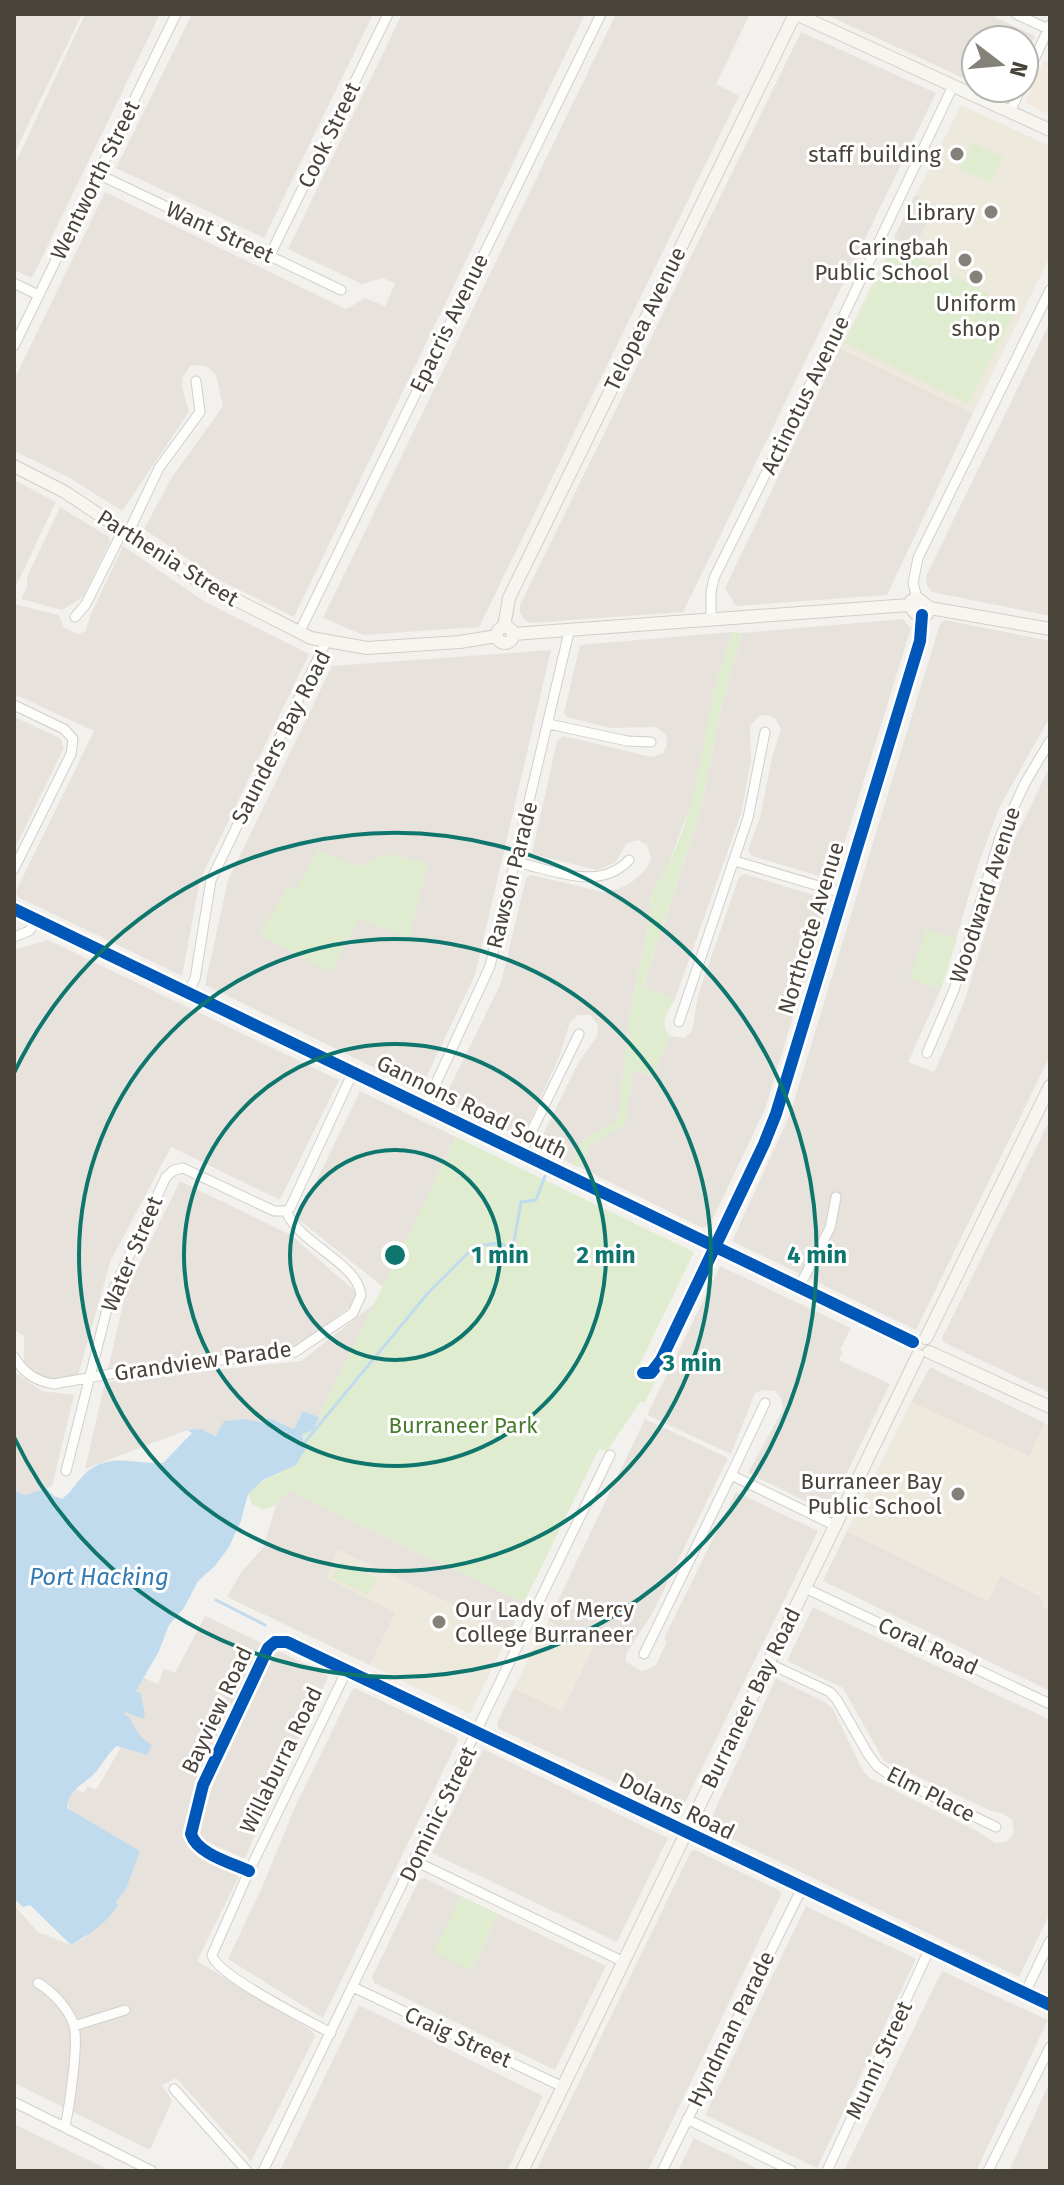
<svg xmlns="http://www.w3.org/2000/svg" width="1064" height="2185" viewBox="0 0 1064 2185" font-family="'Fira Sans',sans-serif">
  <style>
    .residential { fill: #e7e3dc }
    .commercial { fill: #f2eade }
    .education { fill: #ede9dd }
    .green { fill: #e0eccf }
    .parking { fill: #e5e2de }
    .water { fill: #c1dbee }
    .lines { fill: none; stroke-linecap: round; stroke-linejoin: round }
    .stream { stroke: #c1dbee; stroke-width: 3 }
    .street-casing { stroke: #d1cfcb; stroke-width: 11 }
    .secondary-casing { stroke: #d2cec4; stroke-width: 14 }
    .street { stroke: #fdfdfc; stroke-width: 9 }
    .secondary { stroke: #f7f5f0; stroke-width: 12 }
    .cycleway-casing { stroke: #fff; stroke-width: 17 }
    .cycleway { stroke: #0057b8; stroke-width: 12 }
    .ring { fill: none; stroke: #0f766e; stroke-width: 4 }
    .poi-dot { fill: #848178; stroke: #fff; stroke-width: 3 }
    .labels { text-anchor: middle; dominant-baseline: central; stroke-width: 6; stroke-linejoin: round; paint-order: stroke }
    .street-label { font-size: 22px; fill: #494439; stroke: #fff }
    .poi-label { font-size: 22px; fill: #494439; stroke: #fff; text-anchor: end }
    .park-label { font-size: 22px; fill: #487b2d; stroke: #fff }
    .water-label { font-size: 24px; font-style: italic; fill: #347ab3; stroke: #fff }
    .centre { fill: #0f766e; stroke: #fff; stroke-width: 4 }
    .ring-label { font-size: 24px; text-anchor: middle; font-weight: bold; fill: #0f766e; stroke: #fff; stroke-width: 6; stroke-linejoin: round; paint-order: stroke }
  </style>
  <rect width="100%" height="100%" fill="#f3f1ed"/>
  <path class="residential" d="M14,14H82L14,154Z
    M85,14H160L32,278L14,270V166Z
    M192,14H373L264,238L116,168Z
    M402,14H585L294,617L219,580L144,529L172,477L223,406L216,375L206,366L191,365L183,377L182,387L189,412L122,511L68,477L14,451V380L105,192L346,309L365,298L385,306L395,284L383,278L362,284L288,249Z
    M616,14H750L716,84L739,96L479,627L363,635L323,618Z
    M825,14H988L1035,36L1024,60V40H976V84Z
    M801,32L936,93L683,612L531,623L525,620L520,613V605Z
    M1050,322V616L932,592L927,586L926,576Z
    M840,348L973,413L887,595L736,606L725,588Z
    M14,480L56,502L14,590Z
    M60,507L109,537L110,541L83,597L62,610L21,599L27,587V577Z
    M123,546L207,603L309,654L200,880L182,976L18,897L16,891L94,731L14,694V604L59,615L64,628L78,634L86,631L90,616Z
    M903,619L911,628L833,880L752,856L748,850L760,818L772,757L781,730L775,718L767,715L759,716L750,726L751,761L741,814L675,999L643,988L701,810L719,716L742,633Z
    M945,620L1050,641V717L999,808L978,865L941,989L908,1062L934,1072L946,1046L965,999L1014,840L1050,766V1056L916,1330L732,1241L789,1117L940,624Z
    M732,632L715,688L694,796L666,871L650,894L651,911L630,1011L618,1120L582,1141L572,1164L542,1149L539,1143L577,1065L597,1036L598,1025L590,1015H578L570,1022L560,1055L524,1134L518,1136L446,1102L445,1097L501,983L526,878L531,875L604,892L619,889L633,881L646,869L651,858L647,845L638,840L627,843L615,863L597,870L532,854L557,741L563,736L652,757L663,753L667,745L666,735L656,727L610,728L567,717L564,713L580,645Z
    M551,650L475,975L422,1086L416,1088L205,985L228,880L332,666Z
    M14,717L60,738L64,748L14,850Z
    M745,874L823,898L827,904L765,1109L710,1225L703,1228L579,1167L590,1145L625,1124L633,1070L654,1076L670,1036L684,1038L692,1031L698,995L739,877Z
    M48,940L339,1080L280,1200L171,1147L111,1260L78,1375L56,1381L41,1378L24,1364V1336L14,1330V950Z
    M360,1091L456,1137L383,1287L298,1219Z
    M1050,1119V1393L943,1342L942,1338Z
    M180,1181L291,1235L356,1292L351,1306L298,1347L108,1369L126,1291Z
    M720,1266L851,1328L840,1350L843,1352L839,1360L890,1384L828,1512L748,1473L783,1409L781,1398L775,1391L762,1390L755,1393L731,1454L647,1415Z
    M375,1303L319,1417L303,1411L294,1429L268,1419L265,1423L245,1419L224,1421L217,1436L202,1429L187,1430L85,1469L105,1382L301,1361Z
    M930,1367L1045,1423L1030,1457L911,1402Z
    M14,1372L42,1391L74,1395L52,1486L26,1500L14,1498Z
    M645,1419L728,1458L652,1614L626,1654V1662L642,1671L655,1666L667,1642L664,1638L736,1492L818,1531L680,1813L499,1729L497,1723L514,1688L562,1711L595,1643L548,1621Z
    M289,1491L524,1602L510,1632L338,1550L327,1578L396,1612L370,1665L227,1597L242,1571L263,1548L276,1505Z
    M847,1531L988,1601L1000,1575L1042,1597L1044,1607L1050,1610V1691L823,1581Z
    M813,1607L1050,1720V1913L1019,1977L707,1827L776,1678L823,1701L833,1709L863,1771L870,1778L979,1832L995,1843L1006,1842L1012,1836L1014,1831L1012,1820L1004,1814L991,1811L884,1761L843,1688L787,1661Z
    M205,1616L262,1643L264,1646L205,1763L184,1833L191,1848L238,1870L240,1874L197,1961L312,2031L315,2037L251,2161L176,2078L162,2085L172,2101L150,2150L14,2083V1905L38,1932L71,1945L85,1938L126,1889L66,1804L74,1788L84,1793L87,1786L96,1790L121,1747L147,1755L142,1739L123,1715L125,1712L143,1719L135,1692L142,1677L158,1684L164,1669L175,1673Z
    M279,1651L327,1675L328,1678L271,1795L246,1857L243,1858L199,1838L197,1834L218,1769L275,1653Z
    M355,1688L457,1737L458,1740L323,2018L228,1959L263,1885L294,1809L352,1690Z
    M483,1749L668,1838L617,1942L432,1853Z
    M695,1850L780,1891L781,1895L648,2171H536L691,1851Z
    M425,1878L461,1896L434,1952L471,1970L498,1914L606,1966L555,2070L374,1983L372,1977L419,1880Z
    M806,1906L916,1959L817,2168L705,2115Z
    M942,1971L1048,2020L976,2171H844Z
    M359,2005L543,2096L507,2171H280Z
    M1050,2081V2171H1009Z
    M14,2124L111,2171H14Z
    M694,2138L762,2171H678Z"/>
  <path class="commercial" d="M1044,60L1050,63V115L1027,104L1026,101Z"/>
  <path class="education" d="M961,105L1050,146V256L973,413L840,348Z
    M911,1402L1029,1457L1045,1423L1050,1425V1610L1043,1607L1041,1596L1001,1575L988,1601L847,1531Z
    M338,1550L510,1632L470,1714L370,1665L396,1612L327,1578Z
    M548,1621L595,1643L562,1711L514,1688Z"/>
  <path class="green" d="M972,142L1003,157L991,182L959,169Z
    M895,243L913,256L989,293L986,302L1013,316L968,404L845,343Z
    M732,632L742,633L719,716L701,810L643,987L675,999C668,1012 658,1022 670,1036L654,1076L633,1070L625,1125L590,1145L579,1167L572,1164L582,1141L618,1119L630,1011L651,911L650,894C693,835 699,761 714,691C719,671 726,651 732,632Z
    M318,850L358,867L385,854L428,863L409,937L360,919L330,972L260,935L287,886L295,890Z
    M926,930L957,939L941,989L909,979Z
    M456,1137L694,1252L634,1376L641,1373L655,1382L645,1402H640L607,1451L599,1449L524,1602L289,1491L276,1505L264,1510L252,1504L248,1494C263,1471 317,1471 302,1435L313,1429Z
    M340,1561L377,1578L368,1595L332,1578Z
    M461,1896L498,1914L471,1970L433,1952Z"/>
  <path class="parking" d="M915,195L936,206L914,247L894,237Z
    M700,1258L704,1260L659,1354L655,1352Z"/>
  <path class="water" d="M303,1411L319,1417L313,1430L302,1435L306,1449L296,1465L263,1480L248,1494L241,1521L229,1547L215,1566L198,1581L184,1608L169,1625L159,1651L136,1691L141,1694L145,1715L143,1719L125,1712L124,1714L130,1718C136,1731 140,1738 152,1745L147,1755L117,1746C107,1754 103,1764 95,1773C83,1785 68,1790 67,1808L140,1851L126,1889L116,1902L118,1905C105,1925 91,1933 71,1945L30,1905L23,1907L14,1899V1491L26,1495L46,1488L54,1496L62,1499C73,1491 78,1479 88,1471C113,1452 136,1465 163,1463L192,1433L187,1430L202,1429L216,1436L224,1421L245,1419L265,1423L268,1418L294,1429Z"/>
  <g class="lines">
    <path class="stream" d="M305,1442L428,1293L475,1246L500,1243L509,1247L514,1241L521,1202L536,1200L545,1176
      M216,1600L265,1625"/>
    <defs>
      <path id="street" d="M1016,14L1048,29
        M1024,82L1050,25
        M1010,112L1021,88
        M98,174L341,290
        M270,255L388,14
        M14,283L38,295
        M14,346L176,14
        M917,598L913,583L918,558L1050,290
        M75,617L86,604L121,534L130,529L159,468L200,412L196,381
        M711,620V592L714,578L833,338L953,86
        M299,633L601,14
        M14,705L64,729L73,739L71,754L14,869
        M549,724L627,741L651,742
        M735,861L842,893
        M516,862C553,870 599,892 629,860
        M14,937L29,931L37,920
        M188,992L195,979L211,880L326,642
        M679,1022L748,818L765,732
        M927,1053L954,990L1000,837L1025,783L1050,741
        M425,1107L490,966L569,632
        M521,1153L579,1034
        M799,1287L830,1228L836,1197
        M14,1357C24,1373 35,1381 54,1384L138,1369L295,1352L353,1313L361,1295C357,1262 299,1244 286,1211
        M643,1373H651L661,1360L764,1144L776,1114L920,641L922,615
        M66,1471L110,1297L166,1177L174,1170L183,1168L274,1211H286L290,1208L353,1072
        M731,1475L765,1403
        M805,1588L1050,1704
        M644,1654L731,1475L836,1526
        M768,1663L830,1692L837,1700L868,1754L877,1766L891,1776L996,1827
        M415,1861L624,1962
        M249,1871C232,1863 197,1854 191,1834L203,1785L268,1648L275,1642H287
        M38,1983C52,1991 70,2010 74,2026C79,2044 69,2108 65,2127
        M353,1987L563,2087
        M1025,1993L1050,1941
        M74,2026L125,2010
        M331,2033C309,2021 216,1975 212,1955L249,1871L347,1670
        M174,2089L247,2171
        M14,2102L152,2171
        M687,2119L792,2171
        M263,2171L610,1455
        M662,2171L802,1888
        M827,2171L930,1948
        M988,2171L1050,2047"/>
      <path id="secondary" d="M796,14L1050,130
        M14,466L65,492L197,580L311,638L367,648L460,642L497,636
        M917,598L930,608L927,614L915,613L909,605L911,601Z
        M930,608L1050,629
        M504,627L509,598L795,14
        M497 635a8 8 0 1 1 16 0a8 8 0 1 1-16 0Z
        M513,634L909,605
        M14,909L913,1342
        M926,1338L1050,1086
        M929,1352L1050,1407
        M287,1642L1050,2005
        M522,2171L918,1355"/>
    </defs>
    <use href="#street" class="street-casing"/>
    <use href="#secondary" class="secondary-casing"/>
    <use href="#street" class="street"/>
    <use href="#secondary" class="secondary"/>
    <defs>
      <path id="cycleway" d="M14,909L913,1342
        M643,1373H651L661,1360L764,1144L776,1114L920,641L922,615
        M249,1871C232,1863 197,1854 191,1834L203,1785L268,1648L275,1642H287L1050,2005"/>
    </defs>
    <use href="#cycleway" class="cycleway-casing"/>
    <use href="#cycleway" class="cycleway"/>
  </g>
  <g class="ring">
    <circle cx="395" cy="1255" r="105"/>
    <circle cx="395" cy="1255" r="211"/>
    <circle cx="395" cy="1255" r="316"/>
    <path d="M14 1073A422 422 0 1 1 14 1437"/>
  </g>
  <g class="poi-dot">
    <circle cx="957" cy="154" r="8"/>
    <circle cx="991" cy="212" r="8"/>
    <circle cx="965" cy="260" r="8"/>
    <circle cx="976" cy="277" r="8"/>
    <circle cx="958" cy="1494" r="8"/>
    <circle cx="439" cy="1622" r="8"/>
  </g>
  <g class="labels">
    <g class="street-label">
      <text transform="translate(329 135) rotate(-64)">Cook Street</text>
      <text transform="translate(95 180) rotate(-64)">Wentworth Street</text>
      <text transform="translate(220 232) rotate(25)">Want Street</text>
      <text transform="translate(645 319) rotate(-64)">Telopea Avenue</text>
      <text transform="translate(449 323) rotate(-64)">Epacris Avenue</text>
      <text transform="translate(805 395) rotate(-64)">Actinotus Avenue</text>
      <text transform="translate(168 558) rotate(32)">Parthenia Street</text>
      <text transform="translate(281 737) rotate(-63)">Saunders Bay Road</text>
      <text transform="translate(512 875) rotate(-76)">Rawson Parade</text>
      <text transform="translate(985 895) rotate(-72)">Woodward Avenue</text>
      <text transform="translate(811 928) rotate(-73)">Northcote Avenue</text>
      <text transform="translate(472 1107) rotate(26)">Gannons Road South</text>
      <text transform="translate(132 1254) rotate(-67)">Water Street</text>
      <text transform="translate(203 1361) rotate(-8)">Grandview Parade</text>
      <text transform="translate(928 1646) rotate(25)">Coral Road</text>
      <text transform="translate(751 1698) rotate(-64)">Burraneer Bay Road</text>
      <text transform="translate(217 1710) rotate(-65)">Bayview Road</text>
      <text transform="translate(281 1760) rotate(-64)">Willaburra Road</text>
      <text transform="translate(931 1794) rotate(27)">Elm Place</text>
      <text transform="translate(677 1806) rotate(26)">Dolans Road</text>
      <text transform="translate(438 1814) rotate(-64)">Dominic Street</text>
      <text transform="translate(731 2029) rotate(-64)">Hyndman Parade</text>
      <text transform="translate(458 2037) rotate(25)">Craig Street</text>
      <text transform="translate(879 2060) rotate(-65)">Munni Street</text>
    </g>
    <g class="poi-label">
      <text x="941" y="154">staff building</text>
      <text x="975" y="212">Library</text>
      <text x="949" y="247">Caringbah<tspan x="949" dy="25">Public School</tspan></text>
      <text x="976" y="303" text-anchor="middle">Uniform<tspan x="976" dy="25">shop</tspan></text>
      <text x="942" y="1481">Burraneer Bay<tspan x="942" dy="25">Public School</tspan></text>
      <text x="455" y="1609" text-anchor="start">Our Lady of Mercy<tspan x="455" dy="25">College Burraneer</tspan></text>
    </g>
    <g class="park-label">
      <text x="463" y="1425">Burraneer Park</text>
    </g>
    <g class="water-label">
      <text x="99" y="1577">Port Hacking</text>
    </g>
  </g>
  <circle cx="395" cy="1255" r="12" class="centre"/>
  <g class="ring-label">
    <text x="500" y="1263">1 min</text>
    <text x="606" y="1263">2 min</text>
    <text x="817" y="1263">4 min</text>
    <text x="692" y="1371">3 min</text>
  </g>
  <rect width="1064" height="2185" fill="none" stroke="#494439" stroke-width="32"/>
  <g transform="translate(1000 64) rotate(106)"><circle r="38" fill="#ffffff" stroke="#b6b4b0" stroke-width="2"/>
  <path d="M0-6L14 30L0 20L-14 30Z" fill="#848178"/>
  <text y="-12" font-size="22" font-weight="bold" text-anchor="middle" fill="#494439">N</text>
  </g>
</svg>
